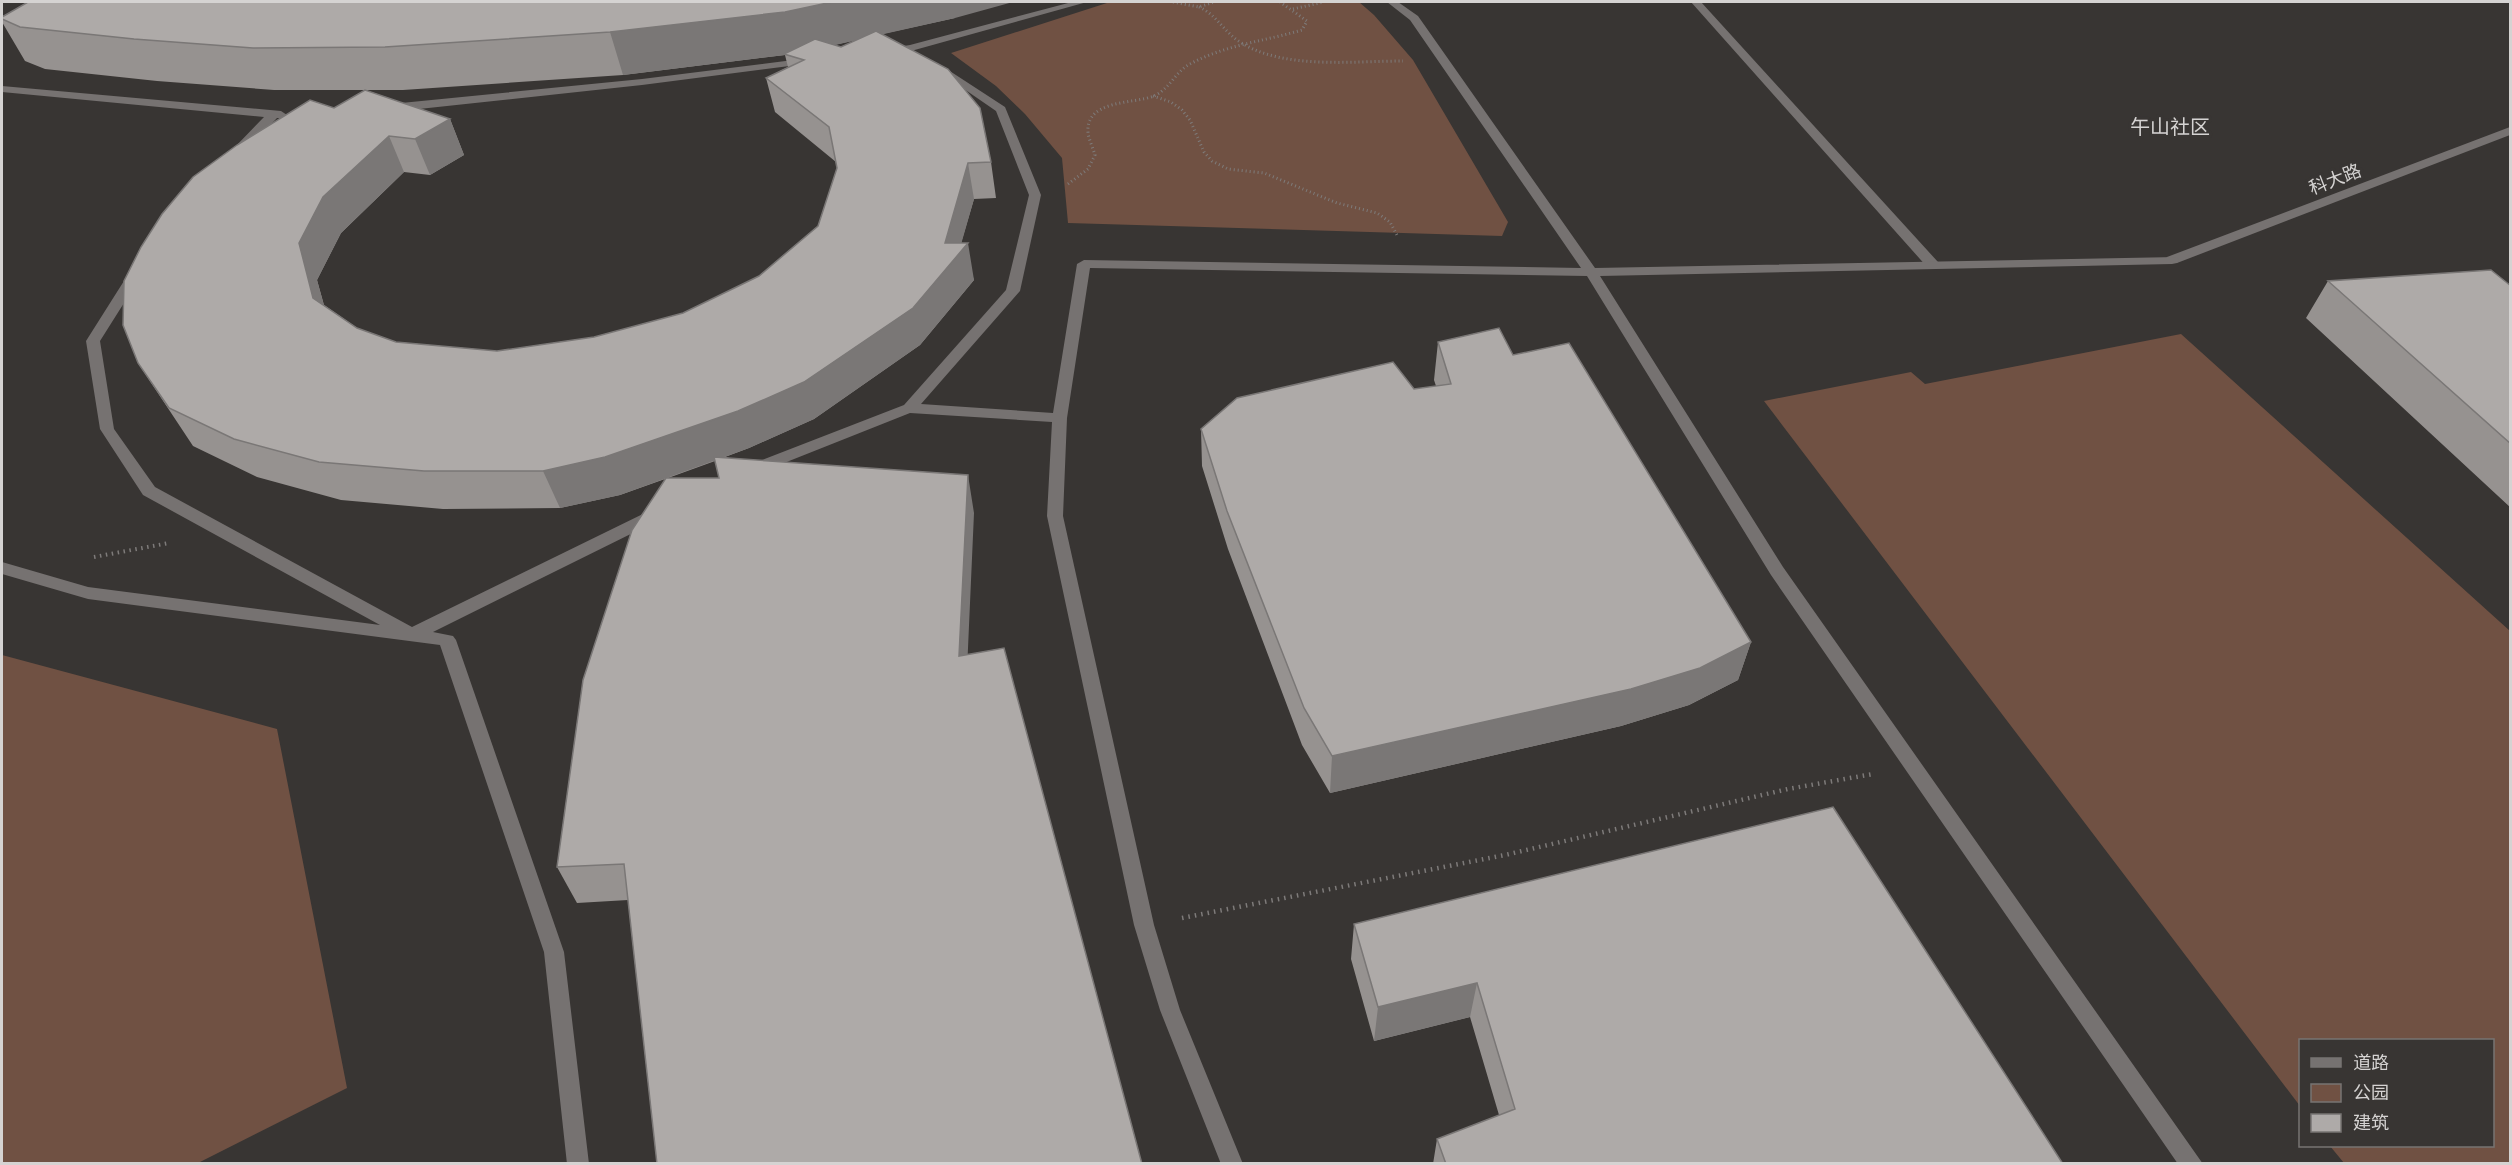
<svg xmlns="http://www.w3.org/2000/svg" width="2512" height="1165" viewBox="0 0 2512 1165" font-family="Mulish,'Noto Sans SC',sans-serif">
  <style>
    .green { fill: #705143 }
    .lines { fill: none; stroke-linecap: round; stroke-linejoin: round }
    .path-far2 { stroke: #7e7b7a; stroke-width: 3; stroke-dasharray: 1 3; stroke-linecap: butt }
    .path-far1 { stroke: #7e7b7a; stroke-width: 4; stroke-dasharray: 1.5 4.5; stroke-linecap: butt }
    .path { stroke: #7e7b7a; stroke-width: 4.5; stroke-dasharray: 1.5 5; stroke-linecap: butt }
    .service { fill: #767271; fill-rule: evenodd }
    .minor { fill: #767271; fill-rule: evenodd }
    .wall { fill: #969290; fill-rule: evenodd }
    .shaded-wall { fill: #7a7776 }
    .building { fill: #aeaaa8; stroke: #7a7776; stroke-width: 1.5 }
    .labels { text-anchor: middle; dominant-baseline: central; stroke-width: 6; stroke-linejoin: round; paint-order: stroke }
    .far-street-label { font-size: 18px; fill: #d5d3d2; stroke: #383533 }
    .far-quarter-label { font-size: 20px; fill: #d5d3d2; stroke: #383533 }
  </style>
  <rect width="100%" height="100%" fill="#383533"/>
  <path class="green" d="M1110,2H1359L1374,15L1413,60L1508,222L1502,236L1068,223L1062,158L1025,114L996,86L951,53Z
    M2181,334L2510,631V1163H2344L2330,1146H2492V1040H2300V1106L1764,401L1911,372L1925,384Z
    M2,655L277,729L347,1088L198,1163H2Z"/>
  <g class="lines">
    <path class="path-far2" d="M1173,2L1199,7L1214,2
      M1199,7C1217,15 1224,32 1240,42C1283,70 1354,61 1403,61
      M1293,9L1324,2
      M1153,96L1171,102L1182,110L1190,120L1204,152L1212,161L1228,169L1264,173L1337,203L1377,213L1390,222L1398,237
      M1068,184L1088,169L1095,155C1093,148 1089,140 1088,133C1085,99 1135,104 1154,96C1170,89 1176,70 1192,63C1226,45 1265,41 1302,30L1307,21L1280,2"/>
    <path class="path-far1" d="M94,557L169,543"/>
    <path class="path" d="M1182,918L1505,855L1788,789L1873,774"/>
    <path class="service" d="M1691,2H1701L1938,262L1940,265L1938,268H1928Z
      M2510,127V135L2177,263H2167L2165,260L2167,257Z"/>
    <path class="minor" d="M1072,2H1087L911,51L888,54L882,51L884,49L910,45Z
      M1387,2H1398L1418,16L1595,268L2177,257L2179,260L2177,263L2172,264L1600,276L1783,567L2203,1164H2178L1771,575L1587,276L1090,268L1067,418L1063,516L1154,925L1180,1010L1243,1164H1221L1160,1010L1134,925L1047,516L1052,422L910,413L759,473L754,474L746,469L749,465L904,405L1006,290L1029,195L996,111L935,69L933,67L939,64L1005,107L1041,195L1020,291L921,404L1053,413L1077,264L1084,260L1581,268L1410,20Z
      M809,58L815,61L813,63L642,85L391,112L385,108L391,104L642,79Z
      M2,86L281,111L287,115L285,118H277L242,154H234V148L264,117L2,92Z
      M134,272L141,276L100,341L114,429L155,487L412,627L649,511H661L663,515L661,519L433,632L453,636L456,640L564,952L589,1164H567L544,952L440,645L88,599L2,574V562L88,587L380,625L143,495L100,429L86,341L129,273Z"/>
  </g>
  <path class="wall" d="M2,17L955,18L882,34L991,162L996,198L974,199L961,243L974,280L920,345L814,419L749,448L725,457L974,513L628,900L577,903L557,867L665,479L620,495L560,508L443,509L341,500L257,477L193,446L138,363L334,108L365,90H274L157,81L45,69L25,61L2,22ZM856,40L841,47L834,45ZM785,55L788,67L766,78L775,112L836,162L837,168L818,226L759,276L683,313L594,337L497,351L396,342L357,328L324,305L317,280L341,233L404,172L430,175L464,155L450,119L365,90H403L623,75ZM715,461L719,478H668Z
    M2328,281L2511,286V508L2306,318Z
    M1438,342L1513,355L1751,642L1738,680L1689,705L1621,726L1330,793L1302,745L1228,549L1202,466L1201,429L1414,389L1436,386L1434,380Z
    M1354,924L2063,1164H1433L1437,1139L1499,1115L1470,1017L1374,1041L1351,959Z"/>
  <path class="shaded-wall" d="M832,2H1013L955,18L795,54H784L785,55L623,75L610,32Z
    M450,119L464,155L430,175L415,139Z
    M389,136L404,172L341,233L317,280L332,335L313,298L299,243L323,197Z
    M968,163L974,199L958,255L968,243L974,280L920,345L814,419L749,448L620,495L560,508L543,471L945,243Z
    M968,475L974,513L966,693L959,656Z
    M1751,642L1738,680L1689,705L1621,726L1330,793L1332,756Z
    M1477,983L1470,1017L1374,1041L1378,1007Z"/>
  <path class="building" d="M28,2H832L785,12L610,32L385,47L253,48L134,39L20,27L2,19V17Z
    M876,31L948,69L980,108L991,162L968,163L945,243H968L913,308L804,382L738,411L605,457L543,471H424L319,462L234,439L169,408L138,363L123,325L124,281L141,247L162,214L193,177L237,145L310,100L334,108L365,90L450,119L415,139L389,136L323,197L299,243L313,298L357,328L396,342L497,351L594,337L683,313L759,276L818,226L837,168L829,127L766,78L804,60L784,54L815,39L841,47Z
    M2491,270L2511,286V444L2328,281Z
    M1499,328L1513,355L1569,343L1751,642L1700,668L1631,689L1332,756L1304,708L1227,511L1201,429L1237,398L1393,362L1414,389L1451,384L1438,342Z
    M714,457L968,475L959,656L1004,648L1142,1164H657L624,864L557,867L583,680L632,530L666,478H719Z
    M1833,807L2063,1164H1446L1437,1139L1515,1109L1477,983L1378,1007L1354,924Z"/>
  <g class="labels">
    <g class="far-street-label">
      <text transform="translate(2335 179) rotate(-21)">科大路</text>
    </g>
    <g class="far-quarter-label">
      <text x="2170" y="126">午山社区</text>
    </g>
  </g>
  <rect width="2512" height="1165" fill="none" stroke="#d5d3d2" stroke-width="6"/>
  <rect x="2299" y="1039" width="195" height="108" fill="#383533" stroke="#777473" stroke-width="1.5"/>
  <rect x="2311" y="1058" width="30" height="9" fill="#767271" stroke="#777473" stroke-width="1.5"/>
  <text x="2353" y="1069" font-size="18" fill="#d5d3d2">道路</text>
  <rect x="2311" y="1084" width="30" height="18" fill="#705143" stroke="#777473" stroke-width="1.5"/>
  <text x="2353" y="1099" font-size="18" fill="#d5d3d2">公园</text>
  <rect x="2311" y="1114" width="30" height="18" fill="#aeaaa8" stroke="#777473" stroke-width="1.5"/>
  <text x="2353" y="1129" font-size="18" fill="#d5d3d2">建筑</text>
</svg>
